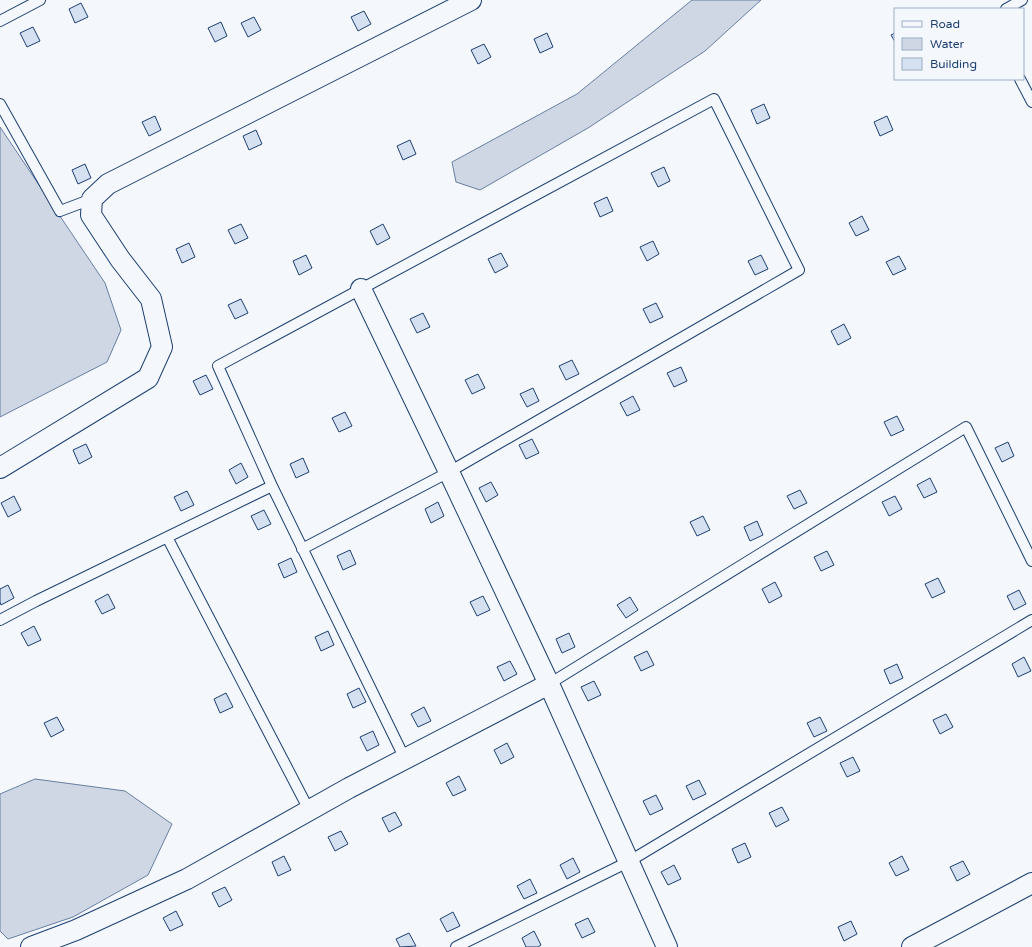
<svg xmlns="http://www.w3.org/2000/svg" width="1032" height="947" viewBox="0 0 1032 947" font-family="'Varela Round',sans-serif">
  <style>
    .water { fill: #cfd7e4; stroke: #687fa3 }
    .building { fill: #d5e0f0; stroke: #1d3f73 }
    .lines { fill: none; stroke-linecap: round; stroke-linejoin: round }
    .service-casing { stroke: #1d3f73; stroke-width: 12 }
    .minor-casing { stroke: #1d3f73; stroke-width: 22 }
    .service { stroke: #f4f7fb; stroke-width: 10 }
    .minor { stroke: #f4f7fb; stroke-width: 20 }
  </style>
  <rect width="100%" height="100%" fill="#f4f7fb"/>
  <path class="water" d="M692,0H761L705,51L588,128L480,190L456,182L452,162L577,94Z
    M0,127L105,283L121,330L107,362L0,417Z
    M35,779L125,791L172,824L148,875L73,917L8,939L0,931V794Z"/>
  <path class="building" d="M81,3L88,17L75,23L69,9Z
    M364,11L371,24L358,31L351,17Z
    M254,17L261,30L248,37L241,23Z
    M221,22L227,36L215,42L208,28Z
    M33,27L40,41L27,47L20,33Z
    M547,33L553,47L540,53L534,39Z
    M895,33V42L891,35Z
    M484,44L491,57L478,64L471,50Z
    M764,104L770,118L757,124L751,110Z
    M155,116L161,130L149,136L142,122Z
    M887,116L893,130L880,136L874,122Z
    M256,130L262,144L249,150L243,136Z
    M410,140L416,154L403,160L397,146Z
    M85,164L91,178L78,184L72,170Z
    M664,167L670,181L658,187L651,173Z
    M607,197L613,211L600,217L594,203Z
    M862,216L869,230L856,236L849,223Z
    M241,224L248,238L235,244L228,230Z
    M383,224L390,238L377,245L370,231Z
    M653,241L659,254L647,261L640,247Z
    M189,243L195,257L182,263L176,249Z
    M501,253L508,266L495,273L488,259Z
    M306,255L312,268L299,275L293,261Z
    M761,255L768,269L755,275L748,261Z
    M899,256L906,269L893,275L886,262Z
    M241,299L248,313L235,319L228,305Z
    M656,303L663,317L650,323L643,309Z
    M423,313L430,327L417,333L410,319Z
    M844,324L851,338L838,345L831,331Z
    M572,360L579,374L566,380L559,366Z
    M681,367L687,381L674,387L667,373Z
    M478,374L485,388L472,394L465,380Z
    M206,375L213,389L200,395L193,381Z
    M533,388L539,401L527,407L520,394Z
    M633,396L640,410L627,416L620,403Z
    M345,412L352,426L339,432L332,418Z
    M897,416L904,430L891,436L884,422Z
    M532,439L539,453L526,459L519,445Z
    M1008,442L1014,456L1002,462L995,448Z
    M86,444L92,457L79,464L73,450Z
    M303,458L309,472L296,478L290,464Z
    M241,463L248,477L236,484L229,470Z
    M930,478L937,492L924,498L917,485Z
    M491,482L498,495L486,502L479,488Z
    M800,490L807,503L794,509L787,496Z
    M187,491L194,505L181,511L174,497Z
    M14,496L21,510L8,517L1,503Z
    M895,496L902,509L889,516L882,502Z
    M438,502L444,516L431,523L425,509Z
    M264,510L271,524L258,530L251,516Z
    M703,516L710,530L697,536L690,522Z
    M757,521L763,535L750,541L744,527Z
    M350,550L356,564L343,570L337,556Z
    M827,551L834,565L821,571L814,557Z
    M291,558L297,572L284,578L278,564Z
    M938,578L945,592L932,598L925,584Z
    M775,582L782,596L769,603L762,589Z
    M8,585L14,598L1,605L0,602V589Z
    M1019,590L1026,604L1014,610L1007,596Z
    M108,594L115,608L102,614L95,601Z
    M483,596L490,610L477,616L470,602Z
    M630,597L638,610L626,618L617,605Z
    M34,626L41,640L28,646L21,633Z
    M328,631L334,645L321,651L315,637Z
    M569,633L575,647L562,653L556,639Z
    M647,651L654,665L641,671L634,657Z
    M1024,657L1031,671L1018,677L1012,664Z
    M510,661L517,674L504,681L497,667Z
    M897,664L903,678L890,684L884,670Z
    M594,681L601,695L588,701L581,687Z
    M359,688L366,702L353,708L347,694Z
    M226,693L233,707L220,713L214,699Z
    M424,707L431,721L418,727L411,714Z
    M946,714L953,727L940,734L933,720Z
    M57,717L64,730L51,737L44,723Z
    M820,717L827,731L814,737L807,723Z
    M373,731L379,745L367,751L360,737Z
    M507,743L514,757L501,764L494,750Z
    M853,757L860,771L847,777L840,763Z
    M459,776L466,790L453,796L446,783Z
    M699,780L706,794L693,800L686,786Z
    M656,795L663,809L650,815L643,801Z
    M782,807L789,820L776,827L769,813Z
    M395,812L402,825L389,832L382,818Z
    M341,831L348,844L335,851L328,837Z
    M745,843L751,857L738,863L732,849Z
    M284,856L291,870L278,876L272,862Z
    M902,856L909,870L896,876L889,863Z
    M573,858L580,872L567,879L560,865Z
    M963,861L970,874L957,881L950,867Z
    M674,865L681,879L668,885L661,872Z
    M530,879L537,893L524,899L517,886Z
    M225,887L232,900L219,907L212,893Z
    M176,911L183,925L170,931L163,918Z
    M453,912L460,926L447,932L440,919Z
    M588,918L595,932L582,938L575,924Z
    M851,921L857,934L844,941L838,927Z
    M534,931L541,945L538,947H526L522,938Z
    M409,933L416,946L400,947L396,939Z"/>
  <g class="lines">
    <defs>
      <path id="service" d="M1006,9L1022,0
        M0,21L40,0
        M1020,79L1032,102
        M0,104L60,211L92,199
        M167,537L309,810
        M302,549L449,472L799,270L714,99L218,366L272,486L405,759
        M0,620L36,601L272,486
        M549,684L966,427L1032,561
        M456,947L628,862L1032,620"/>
      <path id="minor" d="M361,289L449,472L549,684L667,947
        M0,468L148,378L162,347L151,299L120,259L91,215L92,199L108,184L471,0
        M31,947L76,930L187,879L349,788L549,684
        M912,947L1032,883"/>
    </defs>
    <use href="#service" class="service-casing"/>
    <use href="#minor" class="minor-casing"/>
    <use href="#service" class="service"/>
    <use href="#minor" class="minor"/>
  </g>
  <rect x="894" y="8" width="130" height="72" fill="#f4f7fb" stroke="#9eadc5"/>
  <rect x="902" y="21" width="20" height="6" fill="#f4f7fb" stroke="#9eadc5"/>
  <text x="930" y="28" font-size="12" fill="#1d3f73">Road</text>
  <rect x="902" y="38" width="20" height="12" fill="#cfd7e4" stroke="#9eadc5"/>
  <text x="930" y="48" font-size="12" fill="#1d3f73">Water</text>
  <rect x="902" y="58" width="20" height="12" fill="#d5e0f0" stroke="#9eadc5"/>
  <text x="930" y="68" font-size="12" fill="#1d3f73">Building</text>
</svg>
